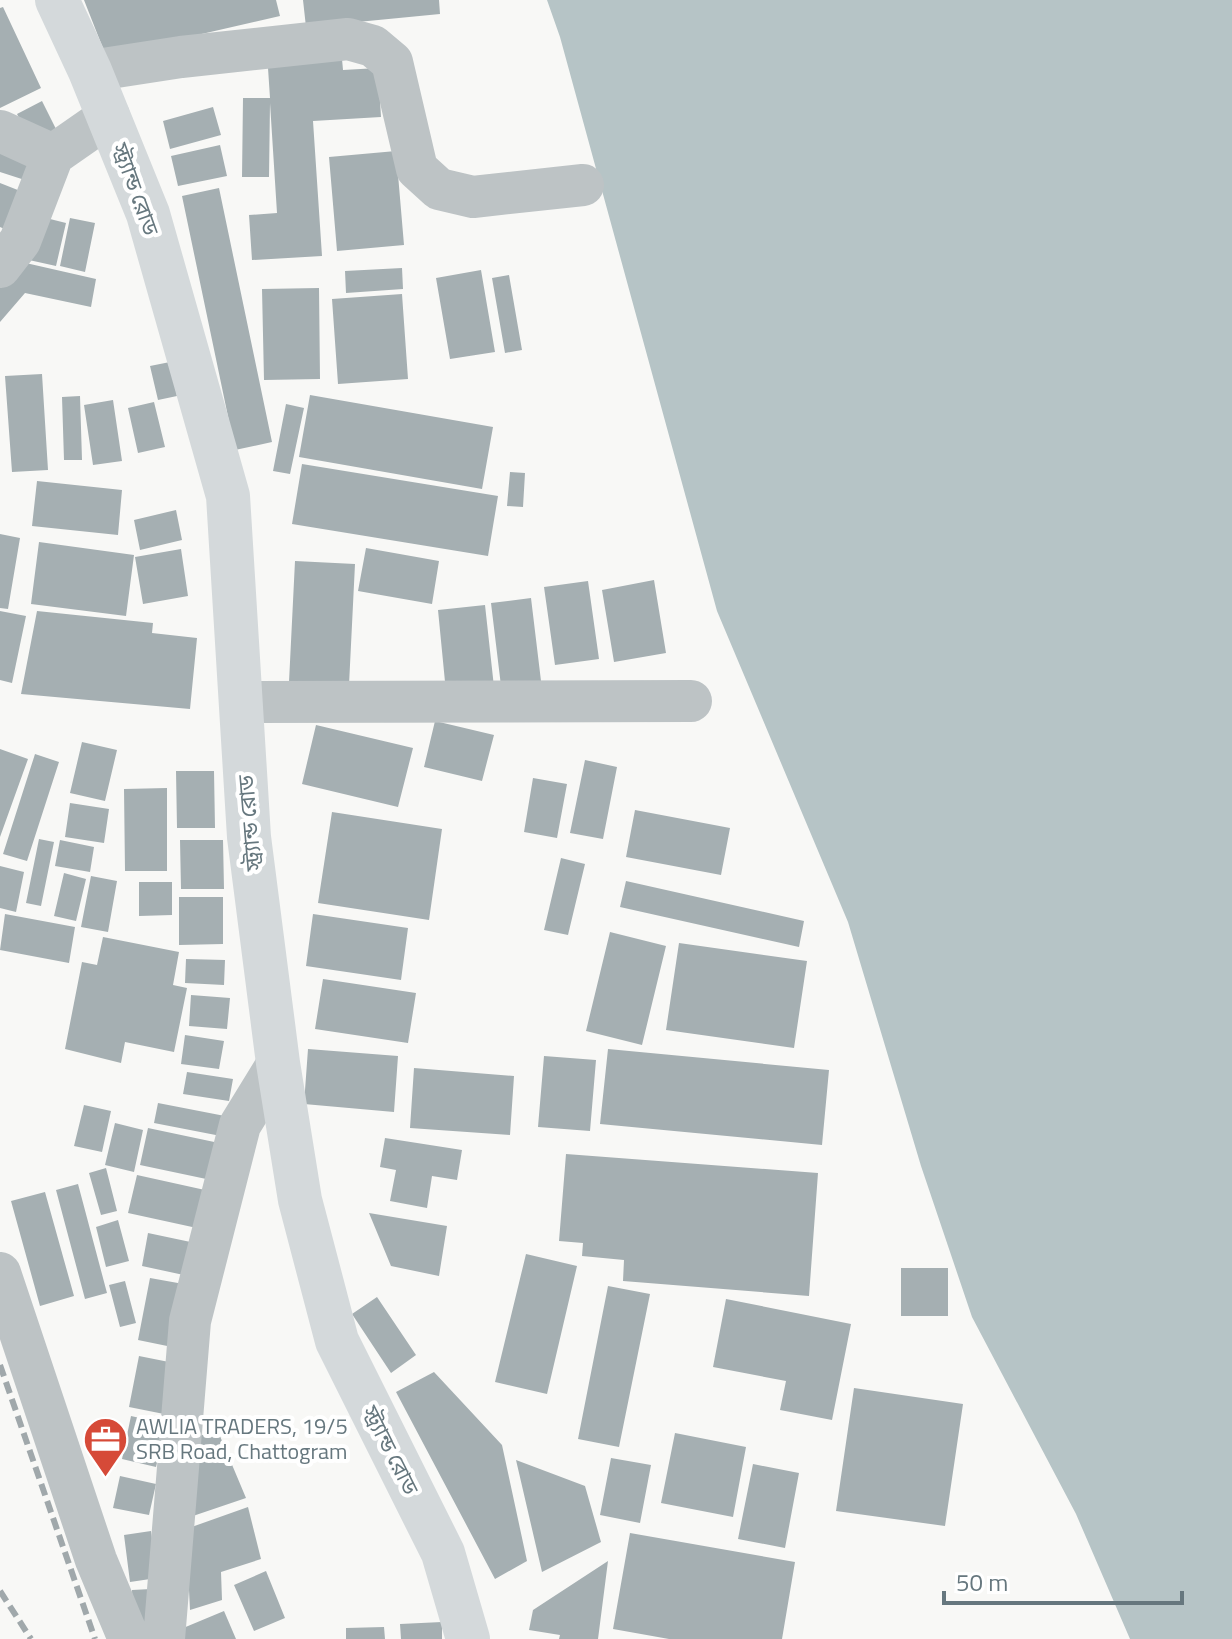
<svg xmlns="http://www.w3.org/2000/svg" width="1232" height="1639" viewBox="0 0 1232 1639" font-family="'Titillium Web','Noto Sans Bengali',sans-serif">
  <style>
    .water { fill: #b6c4c6 }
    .building { fill: #a5afb2 }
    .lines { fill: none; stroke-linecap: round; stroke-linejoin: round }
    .minor { stroke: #bdc3c5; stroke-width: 42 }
    .major { stroke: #d4d9db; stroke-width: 44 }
    .rail { stroke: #a0a8ab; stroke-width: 6; stroke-dasharray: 12 6; stroke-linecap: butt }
    .labels { text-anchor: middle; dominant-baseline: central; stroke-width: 8; stroke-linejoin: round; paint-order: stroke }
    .street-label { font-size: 22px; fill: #66777e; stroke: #fff }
    .poi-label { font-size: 22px; fill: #66777e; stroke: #fff; text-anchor: start }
  </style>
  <rect width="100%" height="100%" fill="#f8f8f6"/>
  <path class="water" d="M547,0H1232V1639H1130L1076,1514L972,1317L921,1166L848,922L717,611L560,37Z"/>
  <path class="building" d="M84,0H276L280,16L106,56Z
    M303,0H439L440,14L306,27Z
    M3,7L41,88L0,108V8Z
    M341,48L343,70L378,68L381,117L313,121L322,256L252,260L249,215L277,213L270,103L269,177H242L243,98H270L267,53Z
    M42,101L56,129L31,141L17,114Z
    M213,107L221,135L170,149L163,121Z
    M0,142L40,155L31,182L0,172Z
    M220,145L227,176L178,186L171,156Z
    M396,151L404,245L337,251L329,157Z
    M0,183L33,196L18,235L0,227Z
    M219,188L272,442L235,450L182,196Z
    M42,217L66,223L56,266L20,258Z
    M70,218L95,223L85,272L60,266Z
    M17,261L96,279L91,307L25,293L0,322V281Z
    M402,268L403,289L346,293L345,271Z
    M481,270L495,352L450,359L436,278Z
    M509,275L522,350L505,353L492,278Z
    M319,288L320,379L264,380L262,289Z
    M402,294L408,379L338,384L332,299Z
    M170,362L177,396L158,400L150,366Z
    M42,374L48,470L12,472L5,376Z
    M310,395L493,427L482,489L299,457Z
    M80,396L82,460H64L62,397Z
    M113,400L122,461L93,465L84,405Z
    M154,402L165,447L138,453L128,408Z
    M286,404L304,408L290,474L273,471Z
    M302,464L498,496L488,556L292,524Z
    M510,472L525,473L523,507L507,506Z
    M37,481L122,490L118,535L32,526Z
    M176,510L182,540L140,550L134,520Z
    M0,534L20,538L8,609L0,608Z
    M39,542L134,555L126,616L31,604Z
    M366,548L439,561L432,604L358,591Z
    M181,549L188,596L143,604L135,557Z
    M295,561L355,564L349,685L289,682Z
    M654,580L666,653L614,662L602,590Z
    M588,581L599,659L555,665L544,587Z
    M531,598L541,681L501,686L491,603Z
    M485,605L494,687L446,692L438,610Z
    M0,611L26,616L12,683L0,680Z
    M37,611L153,623L152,633L197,638L190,709L21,694Z
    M435,721L494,735L482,781L424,767Z
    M316,725L413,748L398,807L302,784Z
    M82,742L117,750L105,801L70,793Z
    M0,749L28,759L0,837Z
    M35,754L59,762L27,861L3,854Z
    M585,760L617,767L603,839L570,833Z
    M176,771H214L215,828H177Z
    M533,778L567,784L557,838L524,832Z
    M167,788V871H125L124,789Z
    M70,803L109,809L104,843L65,837Z
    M635,810L730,828L721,875L626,857Z
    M332,812L442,829L429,920L318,903Z
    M39,839L54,842L41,906L26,903Z
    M60,840L94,847L90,872L55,866Z
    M180,840H223L224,889H181Z
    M561,858L585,864L568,935L544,930Z
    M0,866L24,872L16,912L0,908Z
    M64,873L86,879L76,921L54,916Z
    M91,876L117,881L108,932L81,927Z
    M626,881L804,921L799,947L620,907Z
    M139,882H172V915L139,916Z
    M179,897H223V944L179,945Z
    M5,914L75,927L69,963L0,950Z
    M313,914L408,928L401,980L306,966Z
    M610,932L666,946L642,1045L586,1031Z
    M103,937L179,952L173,985L187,988L174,1052L125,1042L121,1063L65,1049L82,962L97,965Z
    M679,943L807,961L794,1048L666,1030Z
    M186,959L225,960L224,985L185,983Z
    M323,979L416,993L408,1043L315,1029Z
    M191,995L230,998L227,1029L189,1026Z
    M185,1035L224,1041L219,1069L181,1064Z
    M308,1049L398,1056L394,1112L304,1104Z
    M608,1049L829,1070L822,1145L600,1124Z
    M544,1056L596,1060L590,1131L538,1127Z
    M414,1068L514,1076L510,1135L410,1128Z
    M187,1072L233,1079L229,1101L183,1094Z
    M158,1103L230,1117L226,1137L154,1123Z
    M84,1105L111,1111L102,1152L74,1146Z
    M115,1123L143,1130L134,1172L105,1165Z
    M148,1128L219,1143L211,1180L140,1165Z
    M385,1138L462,1150L457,1180L432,1176L427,1208L390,1201L396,1170L380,1167Z
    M566,1154L818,1173L809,1296L623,1281L624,1260L582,1256L583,1243L559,1241Z
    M106,1168L117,1211L101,1215L89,1173Z
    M137,1175L214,1192L206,1230L128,1213Z
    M78,1184L107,1293L85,1299L56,1190Z
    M45,1192L74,1296L40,1306L11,1201Z
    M369,1213L447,1226L439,1276L391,1266Z
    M118,1220L129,1261L106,1267L96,1227Z
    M148,1233L200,1244L193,1277L142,1266Z
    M526,1254L577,1266L547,1394L495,1382Z
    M901,1268H948V1316H901Z
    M150,1278L189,1285L177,1348L138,1340Z
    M125,1281L136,1323L120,1327L109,1285Z
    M608,1286L650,1294L619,1447L578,1439Z
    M377,1297L416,1355L391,1373L352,1314Z
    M726,1299L851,1324L832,1420L780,1410L786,1381L713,1367Z
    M139,1356L174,1363L164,1414L129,1407Z
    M434,1372L502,1445L527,1561L495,1579L396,1392Z
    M854,1388L963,1404L945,1526L836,1511Z
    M131,1416L166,1424L156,1467L122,1459Z
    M217,1429L246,1498L190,1517L188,1441Z
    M675,1433L746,1447L733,1517L661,1503Z
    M611,1458L651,1465L640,1523L600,1515Z
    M516,1460L585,1486L601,1542L542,1572Z
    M753,1464L799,1473L785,1548L738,1539Z
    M120,1476L156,1484L149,1515L113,1508Z
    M248,1507L261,1559L221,1572L222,1600L190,1610L186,1529Z
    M151,1531L157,1578L130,1582L124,1535Z
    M630,1533L795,1562L782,1639H669L613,1629Z
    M608,1561L598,1639H559L560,1635L529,1630L533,1610Z
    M266,1571L285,1618L254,1631L234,1585Z
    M151,1589L152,1627L133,1628L132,1590Z
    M224,1611L236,1639H179L176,1631Z
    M442,1622V1639H401L400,1624Z
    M384,1627L385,1639H346V1628Z"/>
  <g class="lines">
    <path class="minor" d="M90,71L181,57L348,39L373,46L392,62L417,169L439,189L473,197L583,185
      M0,131L53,155
      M0,267L20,241L53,155L109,116
      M240,702L691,701
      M0,1273L96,1560L129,1639
      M164,1639L190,1321L240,1125L278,1063"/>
    <path class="major" d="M57,0L90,71L148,214L228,496L249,837L278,1063L300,1200L337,1341L443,1553L468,1639"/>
    <path class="rail" d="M0,1365L95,1639
      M0,1591L31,1639"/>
  </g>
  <defs>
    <symbol id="office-pin" viewBox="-11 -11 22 30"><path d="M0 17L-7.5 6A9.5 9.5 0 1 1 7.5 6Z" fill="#d64a38" stroke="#fff"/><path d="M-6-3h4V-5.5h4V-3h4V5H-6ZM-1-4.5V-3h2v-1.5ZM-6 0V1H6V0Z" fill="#fff"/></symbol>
  </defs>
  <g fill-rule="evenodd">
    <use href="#office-pin" x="80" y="1414" width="51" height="69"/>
  </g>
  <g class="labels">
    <g class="street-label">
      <text transform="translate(136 189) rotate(70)">স্ট্র্যান্ড রোড</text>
      <text transform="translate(249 823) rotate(-95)">স্ট্র্যান্ড রোড</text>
      <text transform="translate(391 1450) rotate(63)">স্ট্র্যান্ড রোড</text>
    </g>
    <g class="poi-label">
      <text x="136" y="1426">AWLIA TRADERS, 19/5<tspan x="136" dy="25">SRB Road, Chattogram</tspan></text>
    </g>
  </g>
  <path d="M944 1591v12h238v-12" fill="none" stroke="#66777e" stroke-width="4"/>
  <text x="956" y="1591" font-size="24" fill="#66777e" stroke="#ffffff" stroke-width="6" paint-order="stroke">50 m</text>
</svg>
